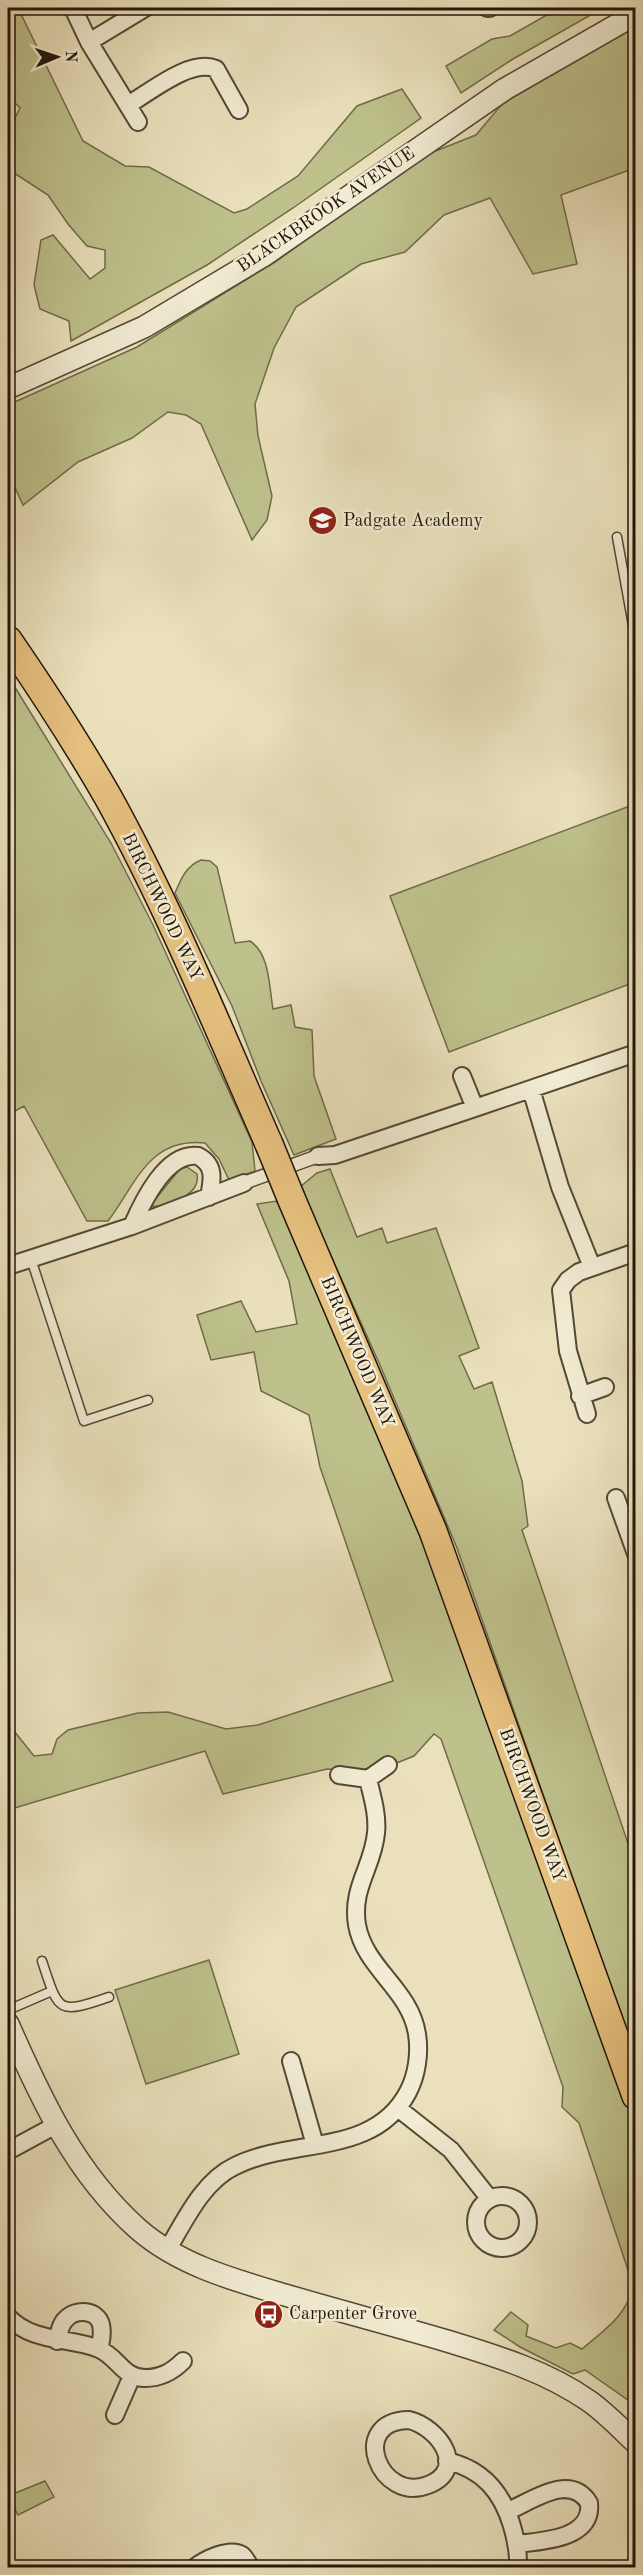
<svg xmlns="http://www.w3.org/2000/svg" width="643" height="2575" viewBox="0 0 643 2575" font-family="'Old Standard TT',serif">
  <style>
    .green { fill: #bec18c; stroke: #706b4b; stroke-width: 1.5 }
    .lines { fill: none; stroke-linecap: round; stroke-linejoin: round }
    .service-casing { stroke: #544836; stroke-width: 11 }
    .pedestrian-casing { stroke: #544836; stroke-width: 15 }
    .minor-casing { stroke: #544836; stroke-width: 20 }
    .tertiary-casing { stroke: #544836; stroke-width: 24 }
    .primary-casing { stroke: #22150a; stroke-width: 30 }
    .service { stroke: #f1ecd3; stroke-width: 8 }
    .pedestrian { stroke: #f1ecd3; stroke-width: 12 }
    .minor { stroke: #f1ecd3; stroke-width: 16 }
    .tertiary { stroke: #f1ecd3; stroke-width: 21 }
    .primary { stroke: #e5c07e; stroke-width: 27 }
    .primary-bridge-casing { stroke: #22150a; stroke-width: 30; stroke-linecap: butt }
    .primary-bridge { stroke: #e5c07e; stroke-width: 27 }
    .labels { text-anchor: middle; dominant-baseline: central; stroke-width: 5; stroke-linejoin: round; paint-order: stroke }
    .street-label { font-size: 18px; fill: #22150a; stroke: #f1ecd3 }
    .poi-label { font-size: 18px; fill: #22150a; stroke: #f1ecd3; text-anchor: start }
  </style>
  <rect width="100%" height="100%" fill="#eae1bc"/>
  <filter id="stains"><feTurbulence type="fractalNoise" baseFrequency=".00333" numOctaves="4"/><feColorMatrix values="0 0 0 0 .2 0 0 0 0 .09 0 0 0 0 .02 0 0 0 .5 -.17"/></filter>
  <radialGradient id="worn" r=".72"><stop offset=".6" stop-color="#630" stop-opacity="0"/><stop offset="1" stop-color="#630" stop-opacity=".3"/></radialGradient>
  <path class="green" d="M8,8H18L83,141L125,166L149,167L234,213L247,209L298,176L357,106L402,89L421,118L293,208L207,265L71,341L69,321L40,309L34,285L41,240L53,235L90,279L105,268V250L87,246L68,224L48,195L8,169V132L20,108L8,96Z
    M559,8H603L513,59L461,93L446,66L492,39L510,36Z
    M635,25V168L561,195L577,264L533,274L490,198L444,215L405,252L361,264L296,307L274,348L255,404L258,436L272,496L267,520L252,540L201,424L186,415L168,412L132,438L78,462L23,505L8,472V405L137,347L275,262L428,154L476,135L502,104Z
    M8,676L111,843L153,925L252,1142L255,1171L229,1180L219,1159L205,1143C149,1137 136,1184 108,1221H87L24,1106L8,1115Z
    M635,804V982L449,1052L390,896Z
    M201,860L210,861L217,867L235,943L250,941C270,954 269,986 273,1009L291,1005L295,1027L312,1030L314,1076L336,1139L294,1155L261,1081L232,1006L175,893C181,879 186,866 201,860Z
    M187,1167L197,1174C201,1196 169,1204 153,1207V1202L180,1169Z
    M330,1169L357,1237L382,1228L387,1243L436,1228L479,1348L459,1356L474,1389L492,1382L522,1481L528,1526L522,1530L635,1864V2058L457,1548L380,1365L300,1187L317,1173Z
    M277,1201L399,1467L601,2018L635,2123V2405L585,2370L573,2374L520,2347L494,2330L511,2312L528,2325L526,2336L556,2348L570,2343L582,2349C604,2330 628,2315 633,2285L579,2123L562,2107L563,2087L441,1739L434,1734L414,1756L374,1772L327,1769L223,1794L205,1751L8,1810V1733L14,1731L34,1756L52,1754L57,1739L68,1730L138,1713L168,1712L226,1729L258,1725L393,1681L320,1467L309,1415L261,1391L254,1352L211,1360L197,1315L241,1301L256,1332L297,1324L289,1281L257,1204Z
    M209,1960L239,2054L146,2084L115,1990Z
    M45,2481L54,2497L18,2515L8,2496Z"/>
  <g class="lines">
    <defs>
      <path id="service" d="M617,537L636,642
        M31,1259L84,1421L148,1400
        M42,1961C59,2012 57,2015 109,1997
        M8,2010L52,1991"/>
      <path id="pedestrian" d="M244,1183L318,1156"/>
      <path id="minor" d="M73,8L89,42L138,122
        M487,8H490
        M89,42L145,8
        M128,105C150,92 191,58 216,69L239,110
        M531,1089L560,1187L592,1267
        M475,1108L636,1053
        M318,1156L335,1155L475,1108L462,1076
        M132,1226C143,1201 166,1152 198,1156C216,1165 212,1181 209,1197
        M8,1266L132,1226L244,1183
        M580,1396L605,1387
        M587,1414L568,1351L561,1290L568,1280L579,1272L636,1252
        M616,1498L636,1554
        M339,1775L368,1779L388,1765
        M291,2061L315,2145
        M399,2109L451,2150L489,2198
        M8,2151L56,2125
        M476 2222a26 26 0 1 1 52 0a26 26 0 1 1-52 0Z
        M168,2249C185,2220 203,2181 235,2166C293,2137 374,2157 408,2092C417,2075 420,2053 417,2034C410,1989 365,1969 357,1925C351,1887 373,1867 376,1833C378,1815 372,1796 368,1779
        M8,2317C33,2343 69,2337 99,2349C118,2357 123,2378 145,2378C161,2378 172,2372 183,2361
        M57,2341C59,2334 60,2324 66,2319C76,2308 98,2310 101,2325C103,2333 101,2342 99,2349
        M115,2415L132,2376
        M409,2420C438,2427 469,2469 428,2485C380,2504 347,2421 409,2420Z
        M447,2461C483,2469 502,2492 512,2526C516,2540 519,2553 518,2568
        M508,2511C532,2501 570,2472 589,2503C593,2539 543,2541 517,2544
        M194,2568C204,2560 229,2547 242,2555C245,2557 248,2564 251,2568"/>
      <path id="tertiary" d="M8,388L144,327L263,256L505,89L636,14
        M8,2024C41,2099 75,2173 138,2229C179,2265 234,2280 285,2295C339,2311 393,2325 447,2341C496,2356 546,2371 589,2401C606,2413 620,2428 636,2443"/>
      <path id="primary" d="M8,640C43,691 77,743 108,797C170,909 218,1028 269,1144
        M291,1198L433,1531L636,2096"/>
    </defs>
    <use href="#service" class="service-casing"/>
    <use href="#pedestrian" class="pedestrian-casing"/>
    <use href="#minor" class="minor-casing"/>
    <use href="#tertiary" class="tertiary-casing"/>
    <use href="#primary" class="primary-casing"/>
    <use href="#service" class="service"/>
    <use href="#pedestrian" class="pedestrian"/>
    <use href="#minor" class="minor"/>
    <use href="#tertiary" class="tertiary"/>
    <use href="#primary" class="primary"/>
    <defs>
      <path id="primary-bridge" d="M269,1144L291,1198"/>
    </defs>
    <use href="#primary-bridge" class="primary-bridge-casing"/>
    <use href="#primary-bridge" class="primary-bridge"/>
  </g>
  <defs>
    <symbol id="school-disc" viewBox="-11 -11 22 22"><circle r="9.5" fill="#8f2418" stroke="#f1ecd3"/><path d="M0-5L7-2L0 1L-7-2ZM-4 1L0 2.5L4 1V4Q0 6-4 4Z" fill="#fff"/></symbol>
    <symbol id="bus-disc" viewBox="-11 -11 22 22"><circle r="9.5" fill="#8f2418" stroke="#f1ecd3"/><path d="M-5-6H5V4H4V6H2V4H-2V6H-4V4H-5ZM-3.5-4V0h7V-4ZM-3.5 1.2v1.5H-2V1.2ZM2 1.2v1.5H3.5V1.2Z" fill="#fff"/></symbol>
  </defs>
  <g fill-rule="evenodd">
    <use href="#school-disc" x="306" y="504" width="33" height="33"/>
    <use href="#bus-disc" x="252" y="2298" width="33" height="33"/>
  </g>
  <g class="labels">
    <g class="street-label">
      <text transform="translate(326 210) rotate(-34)">BLACKBROOK AVENUE</text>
      <text transform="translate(162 907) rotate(64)">BIRCHWOOD WAY</text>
      <text transform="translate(357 1352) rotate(67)">BIRCHWOOD WAY</text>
      <text transform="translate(532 1805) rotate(70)">BIRCHWOOD WAY</text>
    </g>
    <g class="poi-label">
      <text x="343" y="521">Padgate Academy</text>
      <text x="289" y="2314">Carpenter Grove</text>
    </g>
  </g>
  <rect width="643" height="2575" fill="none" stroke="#eae1bc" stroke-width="30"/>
  <rect x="9" y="9" width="625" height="2557" fill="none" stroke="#22150a" stroke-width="3"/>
  <rect x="15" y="15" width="613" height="2545" fill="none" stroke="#22150a" stroke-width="1.5"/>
  <g transform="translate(57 57) rotate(88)" stroke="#f1ecd3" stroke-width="4.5" paint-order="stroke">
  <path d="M0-4.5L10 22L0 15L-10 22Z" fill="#22150a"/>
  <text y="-9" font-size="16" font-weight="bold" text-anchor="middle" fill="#22150a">N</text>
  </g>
  <rect width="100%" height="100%" filter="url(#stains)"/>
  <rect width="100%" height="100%" fill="url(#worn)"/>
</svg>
